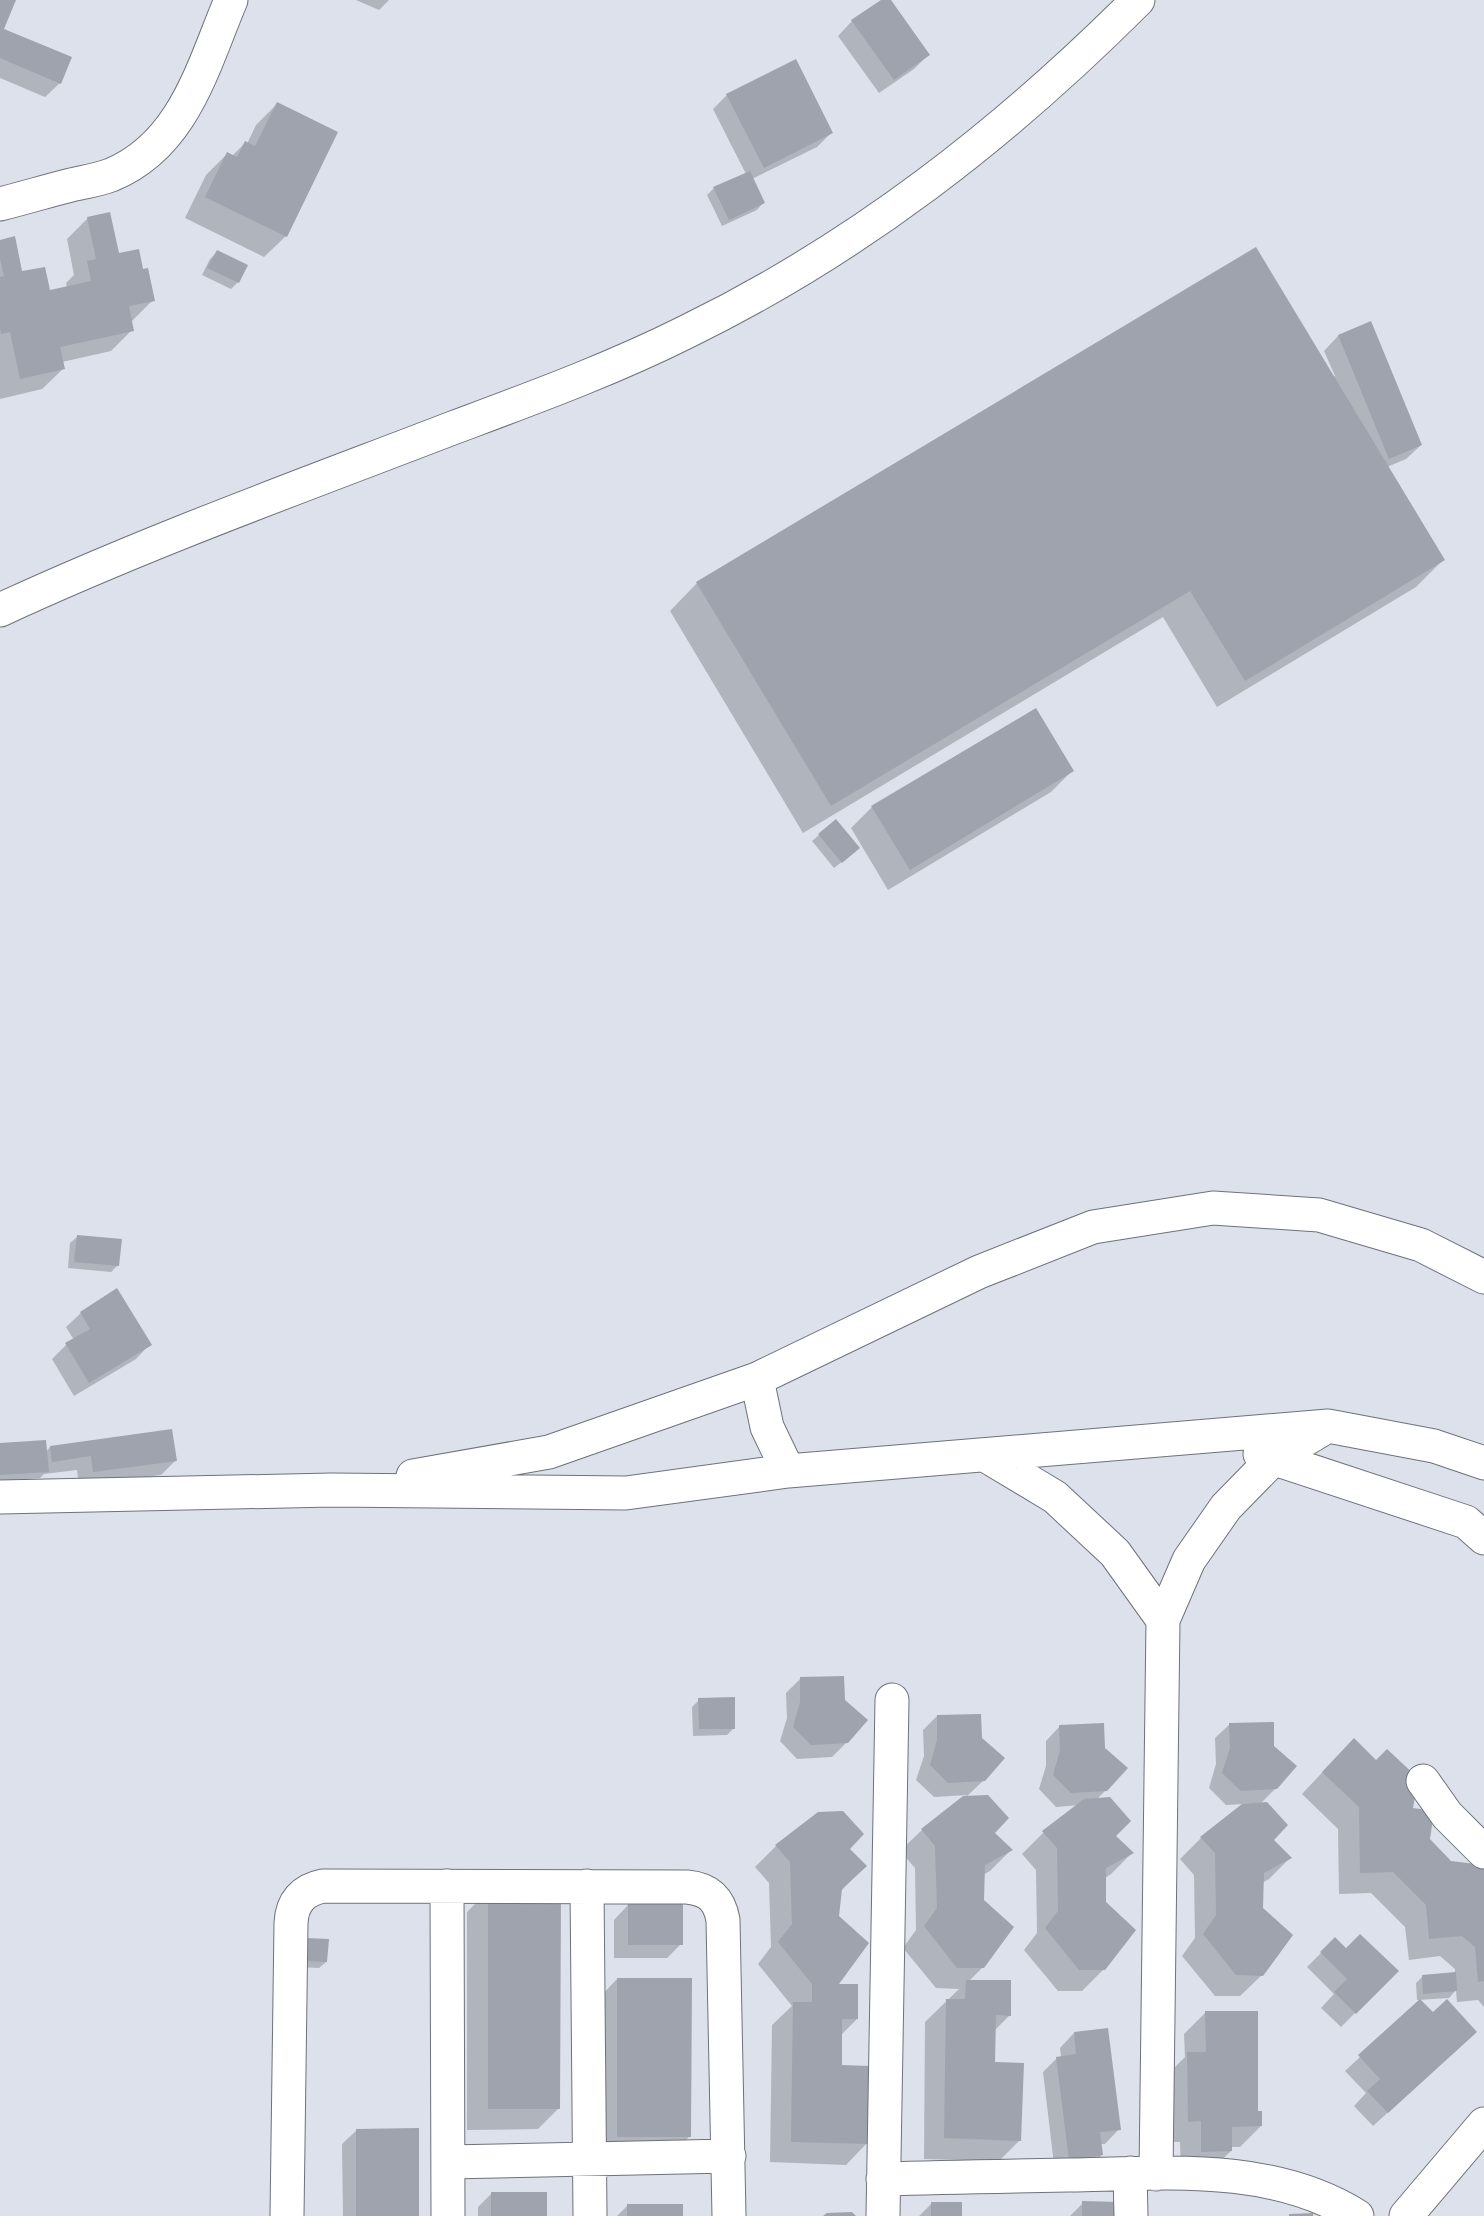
<svg xmlns="http://www.w3.org/2000/svg" width="1484" height="2216" viewBox="0 0 1484 2216" font-family="Barlow,sans-serif">
  <style>
    .shadow { fill: #0003 }
    .building { fill: #9ea3ad }
    .lines { fill: none; stroke-linecap: round; stroke-linejoin: round }
    .minor-casing { stroke: #6d727b; stroke-width: 35 }
    .major-casing { stroke: #6d727b; stroke-width: 35 }
    .minor { stroke: #fff; stroke-width: 33 }
    .major { stroke: #fff; stroke-width: 33 }
  </style>
  <rect width="100%" height="100%" fill="#dce1eb"/>
  <path class="shadow" d="M0,0H15L2,29L60,83L45,97L0,78Z
    M356,0H389L379,10Z
    M883,0H889L928,55L914,69L879,93L838,36L852,21Z
    M727,95L831,133L817,147L752,179L763,203L757,210L722,226L707,195L714,188L746,174L713,109Z
    M277,104L286,236L264,257L185,218L206,175L227,154L232,156L245,143L247,144L256,125Z
    M88,218L118,255L142,271L153,300L131,322L132,330L111,351L62,362L64,368L42,389L0,399V241L21,273L49,292L67,288L66,283L74,275L67,239Z
    M217,252L238,282L231,289L202,275L210,259Z
    M1370,323L1421,445L1406,459L1387,467L1443,560L1416,587L1217,707L1163,617L803,833L670,611L697,583L1333,377L1335,376L1324,351L1338,336Z
    M1072,771L1051,792L888,890L851,828L872,807Z
    M819,835L851,855L834,868L812,841Z
    M77,1237L118,1265L111,1272L68,1268L70,1243Z
    M81,1313L150,1344L136,1359L74,1396L52,1359L66,1345L74,1340L66,1327Z
    M0,1444L46,1452L50,1447L175,1461L161,1475L79,1486L77,1470L44,1474L40,1478L0,1481Z
    M801,1678L847,1742L832,1757L797,1759L780,1741L787,1718L786,1693Z
    M699,1700L734,1728L727,1735L693,1736L692,1707Z
    M937,1716L984,1780L966,1797L993,1833L1011,1850L990,1871L983,1875V1967L968,1982L1010,2015L994,2031L993,2063L1020,2140L999,2161L924,2159L925,2022L959,1989L936,1988L903,1948L916,1930L915,1868L900,1851L922,1830L967,1795L934,1797L916,1780L924,1756L923,1730Z
    M1230,1724L1276,1788L1260,1804L1272,1841L1290,1858L1269,1879L1262,1883V1975L1240,1996H1215L1182,1956L1195,1938L1194,1875L1180,1859L1201,1838L1244,1804L1226,1805L1209,1788L1216,1764L1215,1738Z
    M1060,1726L1106,1790L1096,1800L1114,1836L1132,1853L1111,1874L1105,1878L1104,1969L1082,1991H1058L1024,1950L1037,1933L1036,1870L1022,1854L1043,1833L1079,1805L1056,1807L1039,1789L1046,1766V1741Z
    M1333,1761L1412,1809L1428,1840L1451,1863L1484,1868V2007L1478,2000L1457,2002L1456,1990L1449,1998L1417,2000L1416,1983L1423,1976L1455,1974V1969L1440,1956L1409,1960L1405,1927L1371,1893L1339,1894L1338,1829L1302,1794Z
    M819,1813L848,1849L865,1866L841,1891L838,1916L836,1985L857,2019L841,2035L840,2067L867,2143L846,2165L770,2162L772,2025L792,2006L758,1964L771,1947L769,1883L755,1867L776,1846Z
    M488,1891L559,2108L538,2129L467,2130V1912Z
    M628,1905L681,1944L667,1958H614V1920Z
    M1335,1939L1346,1950L1397,1971L1341,2027L1321,2008L1334,1994L1307,1967Z
    M300,1946L326,1962L319,1968L298,1967Z
    M617,1979L690,2136L668,2158H596V2001Z
    M1420,2001L1461,2046L1373,2126L1354,2106L1366,2093L1345,2071Z
    M1206,2012L1257,2112L1261,2126L1240,2147H1231V2151L1209,2172H1181L1180,2142H1167V2075L1185,2057L1184,2034Z
    M1074,2033L1119,2129L1105,2144H1100L1102,2155L1087,2169L1055,2173L1043,2072L1057,2058L1061,2057L1060,2048Z
    M357,2130L418,2216H343L342,2144Z
    M492,2193L546,2216H478V2207Z
    M932,2203L960,2216H919Z
    M1083,2203L1118,2216H1070Z
    M628,2205L681,2216H617Z"/>
  <path class="building" d="M0,0H16L4,29L72,57L61,84L0,58Z
    M881,0H891L930,55L894,80L851,20Z
    M796,59L833,133L764,168L726,94Z
    M277,102L338,132L287,237L205,197L227,152L237,157L245,141L255,146Z
    M750,171L765,203L729,220L713,187Z
    M110,212L119,253L139,249L143,269L148,268L155,301L129,306L134,331L60,347L65,369L20,379L10,332L1,334L0,329V277L4,276L0,259V240L15,236L22,271L45,267L50,290L91,281L87,261L96,259L87,217Z
    M1256,247L1445,560L1245,681L1190,591L831,806L696,582Z
    M217,250L248,265L239,283L207,268Z
    M1371,321L1422,445L1389,459L1338,335Z
    M1036,708L1074,771L910,870L871,806Z
    M836,819L860,848L842,863L818,834Z
    M77,1235L122,1239L119,1266L74,1262Z
    M117,1288L152,1345L89,1383L65,1343L90,1329L80,1312Z
    M172,1429L177,1461L93,1472L91,1456L52,1462L50,1446Z
    M46,1440L49,1472L0,1475V1443Z
    M844,1676L845,1700L868,1720L848,1743L811,1745L793,1727L800,1702V1677Z
    M735,1697V1729H699L698,1698Z
    M981,1714L982,1738L1005,1758L985,1781L948,1783L930,1765L937,1740V1715Z
    M1274,1722V1746L1297,1766L1277,1789L1241,1791L1222,1773L1230,1748L1229,1723Z
    M1104,1723L1105,1748L1128,1768L1107,1791L1071,1793L1053,1775L1060,1750L1059,1725Z
    M1354,1738L1376,1760L1387,1749L1418,1778L1413,1808L1434,1811L1430,1839L1451,1861L1484,1865V1981L1478,1982L1475,1947L1462,1936L1429,1939L1426,1905L1393,1872L1360,1873L1359,1807L1322,1772Z
    M988,1795L1009,1818L995,1833L1013,1850L985,1865L984,1900L1014,1927L984,1968H957L924,1926L937,1908L935,1846L921,1829L963,1796Z
    M1110,1797L1131,1821L1116,1836L1134,1853L1106,1868V1902L1136,1930L1105,1970H1079L1045,1928L1058,1911L1057,1848L1042,1831L1084,1799Z
    M1267,1802L1288,1825L1274,1840L1292,1858L1264,1873L1263,1908L1293,1935L1263,1976L1236,1975L1203,1934L1216,1915L1215,1853L1200,1837L1242,1804Z
    M843,1811L864,1834L850,1849L867,1866L842,1889L839,1916L869,1943L839,1984H858V2019H842V2065L870,2066L868,2144L791,2142L793,2002H812V1984L778,1942L792,1924L790,1862L775,1845L818,1812Z
    M561,1889L560,2109H488V1890Z
    M628,1904H683V1945H628Z
    M1360,1934L1399,1971L1356,2014L1334,1992L1347,1979L1320,1952L1335,1937L1346,1948Z
    M306,1938L329,1939L327,1962L304,1961Z
    M1456,1972L1457,1991L1423,1994L1422,1975Z
    M617,1978H692L691,2137H617Z
    M966,1980H1011V2016L996,2015L995,2062L1024,2063L1021,2141L944,2138L946,1999H965Z
    M1420,1999L1433,2012L1447,1999L1477,2032L1388,2113L1367,2091L1380,2079L1358,2055Z
    M1205,2011H1258V2111H1262V2126L1232,2127V2151L1201,2152V2121L1188,2122L1187,2052H1206Z
    M1108,2028L1121,2130L1100,2132L1103,2155L1069,2160L1056,2057L1076,2054L1074,2032Z
    M419,2128V2216H356V2129Z
    M491,2192H547V2216H491Z
    M1082,2201L1119,2202V2216H1082Z
    M931,2202H962V2216H931Z
    M627,2204H683V2216H627Z
    M852,2212L856,2216H823L827,2213Z
    M1313,2213V2216H1289V2214Z"/>
  <g class="lines">
    <defs>
      <path id="minor" d="M0,204C24,198 47,191 71,185C84,182 98,180 111,175C184,145 203,66 231,0
        M757,1379L767,1427L788,1471
        M1260,1454L1466,1522L1484,1538
        M985,1455L1055,1497L1115,1553L1163,1620
        M413,1476L549,1452L757,1379L979,1272L1093,1227L1213,1208L1319,1215L1421,1245L1484,1277
        M0,1497L332,1490L626,1493L788,1471L1328,1426L1434,1446L1484,1463
        M1423,1781L1447,1815L1484,1852
        M447,1886L448,2216
        M587,1886L590,2216
        M448,2162L729,2156
        M1130,2173L1131,2216
        M1156,2174L1163,1620L1189,1560L1226,1507L1274,1458L1321,1430
        M883,2179C946,2177 1009,2176 1071,2175C1167,2173 1272,2163 1357,2216
        M287,2216L291,1923C292,1902 303,1890 323,1886L687,1887C708,1889 719,1898 723,1920L729,2216
        M883,2216L892,1700
        M1406,2216L1484,2124"/>
      <path id="major" d="M0,610C147,542 299,487 450,429C530,399 610,370 686,332C858,248 1004,134 1138,0"/>
    </defs>
    <use href="#minor" class="minor-casing"/>
    <use href="#major" class="major-casing"/>
    <use href="#minor" class="minor"/>
    <use href="#major" class="major"/>
  </g>
</svg>
